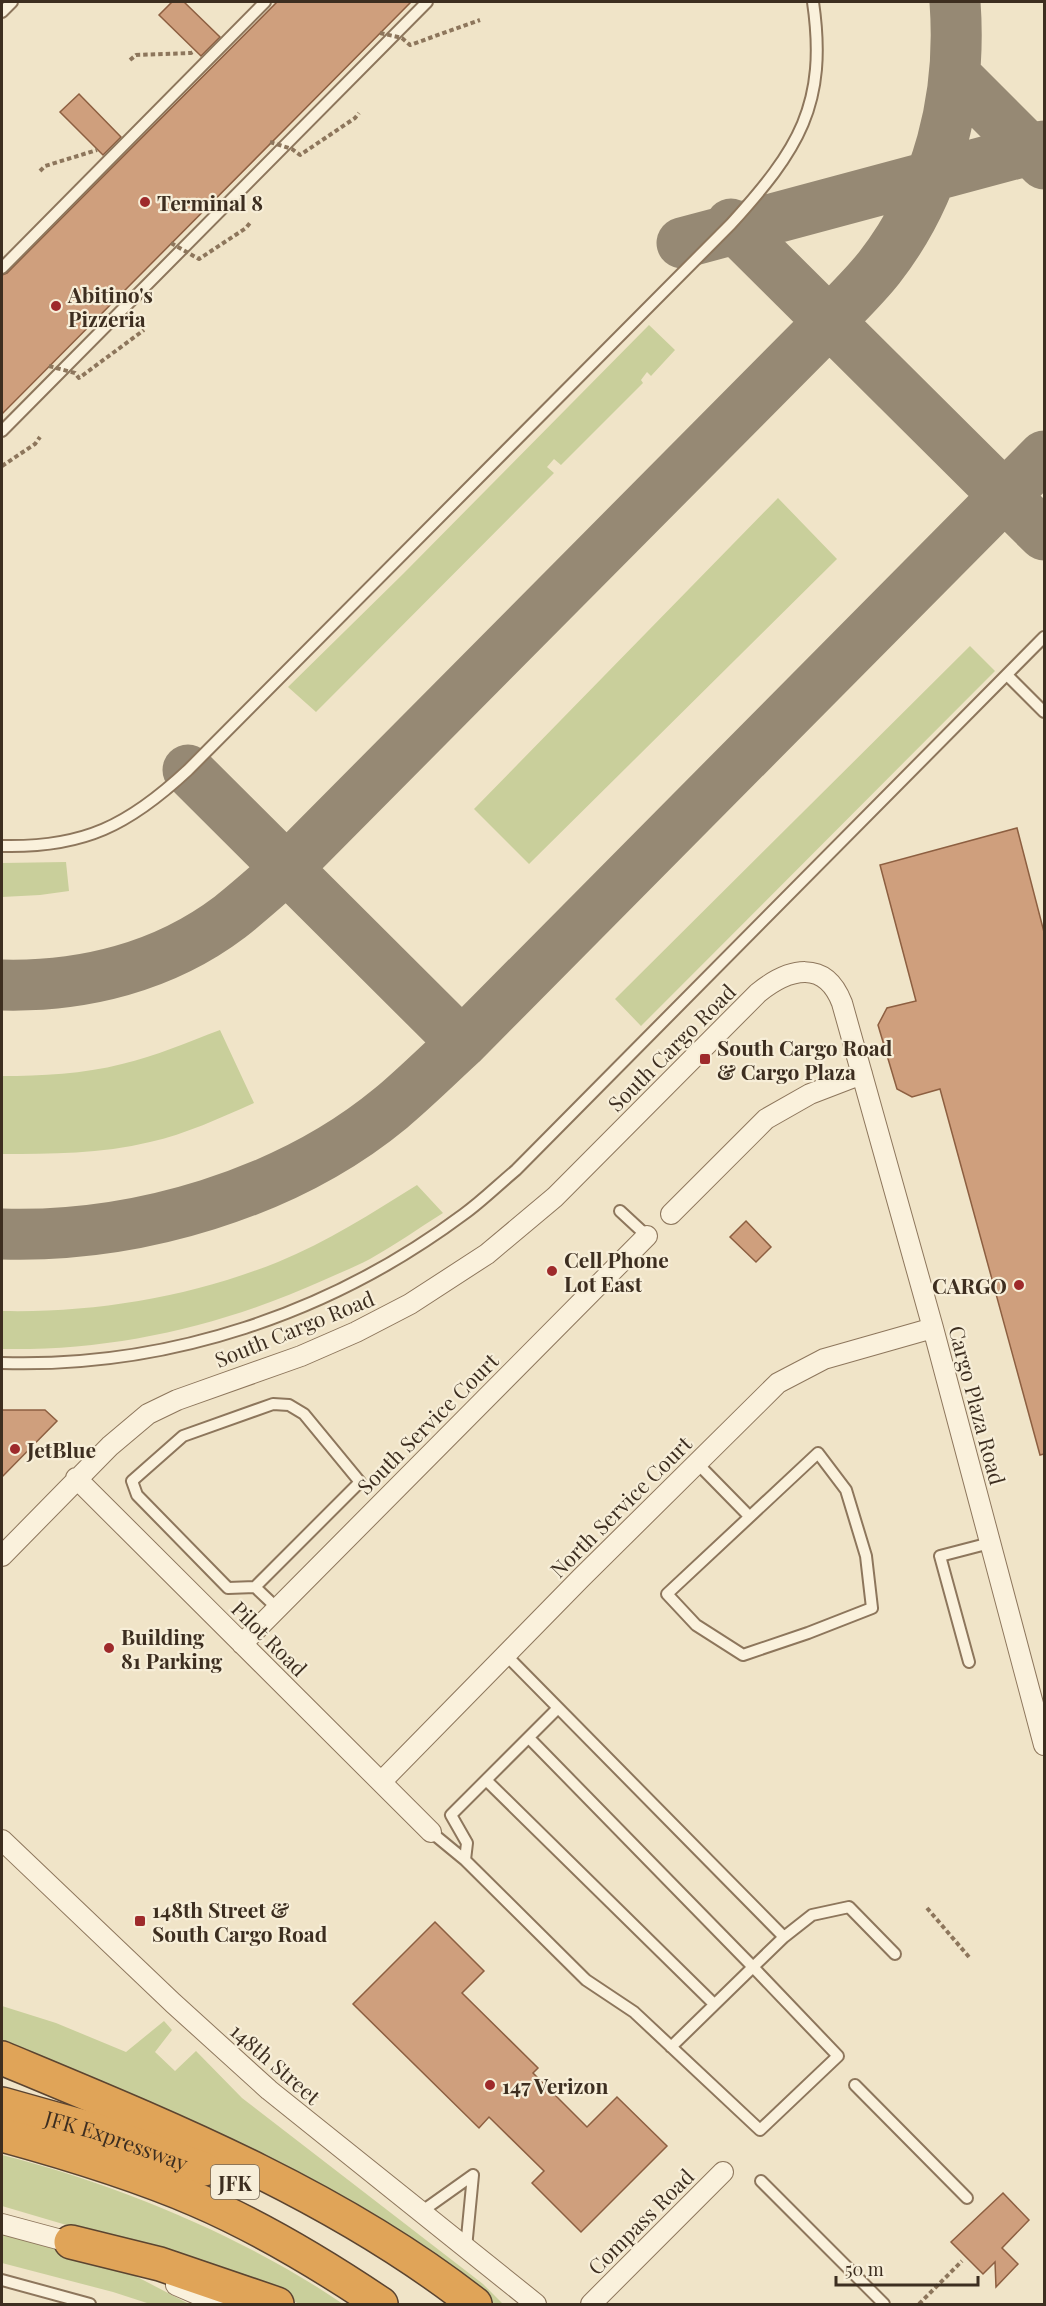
<svg xmlns="http://www.w3.org/2000/svg" width="1046" height="2306" viewBox="0 0 1046 2306" font-family="'Playfair Display',serif">
  <style>
    .green { fill: #c9cf9b }
    .lines { fill: none; stroke-linecap: round; stroke-linejoin: round }
    .taxiway { stroke: #968974; stroke-width: 51 }
    .building { fill: #cf9f7d; stroke: #8d5f41; stroke-width: 1.5 }
    .service-casing { stroke: #8d765c; stroke-width: 14 }
    .minor-casing { stroke: #8d765c; stroke-width: 22 }
    .motorway-casing { stroke: #5b4430; stroke-width: 36 }
    .path { stroke: #8d765c; stroke-width: 4; stroke-dasharray: 4.5 3; stroke-linecap: butt }
    .service { stroke: #faf1dc; stroke-width: 10 }
    .minor { stroke: #faf1dc; stroke-width: 20 }
    .motorway { stroke: #e0a458; stroke-width: 33 }
    .path-bridge { stroke: #8d765c; stroke-width: 4; stroke-dasharray: 4.5 3; stroke-linecap: butt }
    .poi-dot { fill: #9e2a2b; stroke: #f7eed8; stroke-width: 2 }
    .labels { text-anchor: middle; dominant-baseline: central; stroke-width: 4.5; stroke-linejoin: round; paint-order: stroke }
    .shield { fill: #f7eed8; stroke: #756857; stroke-width: 1.5 }
    .shield-label { font-size: 20px; font-weight: bold; fill: #3d2e20 }
    .poi-label { font-size: 21px; font-weight: bold; fill: #3d2e20; stroke: #f7eed8; text-anchor: start }
    .street-label { font-size: 21px; fill: #3d2e20; stroke: #f7eed8 }
  </style>
  <rect width="100%" height="100%" fill="#f0e4c8"/>
  <path class="green" d="M649,325L675,350L651,376L647,372L641,380L643,383L561,465L554,459L547,467L554,473L316,712L288,687L404,573Z
    M778,498L837,559L529,864L474,809Z
    M970,646L995,671L641,1026L615,999Z
    M66,862L69,891L40,895L2,897V863Z
    M220,1030L254,1103C220,1118 186,1134 150,1142C101,1154 51,1154 2,1154V1076C42,1076 83,1074 122,1064C156,1056 188,1042 220,1030Z
    M417,1185L443,1213C419,1228 395,1245 370,1259C355,1267 339,1273 324,1280C222,1326 114,1351 2,1349V1311C96,1313 190,1297 278,1262C327,1242 372,1213 417,1185Z
    M2,2006L56,2023L126,2052L164,2021L172,2030L155,2052L175,2071L196,2051L242,2098L483,2284L503,2304H485L2,2045Z
    M2,2155C117,2184 245,2237 343,2304H300L212,2268L2,2206Z
    M2,2233L124,2270L189,2304H150L113,2292L2,2263Z"/>
  <g class="lines">
    <path class="taxiway" d="M956,76L1044,164
      M731,224L1044,535
      M682,243L1044,146
      M188,770L462,1043
      M2,985C83,987 164,967 230,917C249,902 268,885 286,869L829,322C846,304 864,287 879,268C939,191 962,97 955,2
      M2,1234C136,1238 287,1194 391,1108C416,1087 438,1065 462,1043L1044,456"/>
  </g>
  <path class="building" d="M172,2H184L220,37L201,56L159,15Z
    M277,2H411L2,414V275L7,273Z
    M79,94L121,137L103,155L60,112Z
    M1017,828L1044,932V1454L1040,1455L940,1089L912,1097L897,1089L878,1025L887,1008L916,1001L880,865Z
    M746,1221L771,1247L756,1262L730,1237Z
    M2,1410H45L57,1421L2,1477Z
    M435,1922L484,1971L462,1993L538,2068L533,2073L587,2127L617,2097L667,2146L581,2232L532,2183L544,2171L489,2117L479,2128L353,2004Z
    M1003,2193L1029,2220L1002,2248L1018,2264L996,2287L995,2262L983,2274L951,2242Z"/>
  <g class="lines">
    <defs>
      <path id="service" d="M2,12L12,2
        M2,268L265,2
        M2,431L427,2
        M1007,675L1044,712
        M2,846C84,848 129,825 188,770L731,224C798,150 828,105 813,2
        M620,1211L647,1236
        M2,1363C168,1368 330,1314 464,1214C482,1201 498,1185 516,1170L1044,637
        M818,1453L846,1490L866,1556L872,1608L808,1633L743,1655L696,1625L667,1594Z
        M697,1463L749,1516
        M255,1587L360,1482L304,1414L289,1405L273,1404L183,1436L132,1481L137,1495L228,1588L255,1587L277,1608
        M969,1662L940,1556L990,1543
        M529,1738L753,1967L671,2047
        M487,1781L714,2004
        M431,1832L465,1860L586,1980L634,2012L760,2130L838,2056L753,1967L784,1937L506,1655
        M465,1860L467,1843L451,1815L558,1708
        M784,1937L812,1915L849,1907L895,1954
        M855,2085L967,2198
        M761,2181L884,2304
        M421,2212L473,2175
        M466,2248L473,2175
        M2,2280L90,2304"/>
      <path id="minor" d="M671,1214L766,1119L810,1094L862,1074
        M76,1478L431,1832
        M2,1556L110,1446L148,1414L177,1400L301,1356L356,1332L410,1304L487,1254L555,1197L758,993C789,968 825,959 842,1003L933,1328L1044,1745
        M242,1644L647,1236
        M381,1782L581,1578L778,1383L824,1359L933,1328
        M2,1840L173,2003L269,2090L536,2304
        M2,2224L80,2245
        M176,2285L220,2304
        M591,2304L723,2172"/>
      <g id="motorway">
        <path d="M2,2058C165,2126 335,2194 475,2304"/>
        <path id="s1" d="M2,2104L98,2131L204,2169"/>
        <path d="M2,2135C68,2153 134,2173 197,2200C262,2228 323,2265 381,2304"/>
        <path d="M71,2242L160,2264L277,2304"/>
      </g>
    </defs>
    <use href="#service" class="service-casing"/>
    <use href="#minor" class="minor-casing"/>
    <use href="#motorway" class="motorway-casing"/>
    <path class="path" d="M130,60L136,55L191,53L195,51
      M40,171L45,166L97,150
      M2,466L35,444L40,437
      M927,1908L969,1957
      M919,2304L962,2261"/>
    <use href="#service" class="service"/>
    <use href="#minor" class="minor"/>
    <use href="#motorway" class="motorway"/>
    <path class="path-bridge" d="M380,33L402,38L410,45L480,20
      M270,142L292,149L300,155L355,118L359,113
      M171,243L199,259L246,228L250,223
      M49,366L75,373L79,378L144,330"/>
  </g>
  <g class="poi-dot">
    <circle cx="145" cy="202" r="6"/>
    <circle cx="56" cy="306" r="6"/>
    <rect x="699" y="1053" width="12" height="12" rx="3"/>
    <circle cx="552" cy="1271" r="6"/>
    <circle cx="1019" cy="1285" r="6"/>
    <circle cx="15" cy="1449" r="6"/>
    <circle cx="109" cy="1648" r="6"/>
    <rect x="134" y="1915" width="12" height="12" rx="3"/>
    <circle cx="490" cy="2085" r="6"/>
  </g>
  <g class="labels">
    <rect class="shield" x="211" y="2165" width="48" height="34" rx="4.5"/>
    <g class="shield-label">
      <text x="235" y="2182">JFK</text>
    </g>
    <g class="poi-label">
      <text x="157" y="202">Terminal 8</text>
      <text x="68" y="294">Abitino's<tspan x="68" dy="24">Pizzeria</tspan></text>
      <text x="717" y="1047">South Cargo Road<tspan x="717" dy="24">&amp; Cargo Plaza</tspan></text>
      <text x="564" y="1259">Cell Phone<tspan x="564" dy="24">Lot East</tspan></text>
      <text x="1007" y="1285" text-anchor="end">CARGO</text>
      <text x="27" y="1449">JetBlue</text>
      <text x="121" y="1636">Building<tspan x="121" dy="24">81 Parking</tspan></text>
      <text x="152" y="1909">148th Street &amp;<tspan x="152" dy="24">South Cargo Road</tspan></text>
      <text x="502" y="2085">147 Verizon</text>
    </g>
    <g class="street-label">
      <text transform="translate(671 1047) rotate(-45)">South Cargo Road</text>
      <text transform="translate(294 1328) rotate(-22)">South Cargo Road</text>
      <text transform="translate(978 1405) rotate(75)">Cargo Plaza Road</text>
      <text transform="translate(427 1423) rotate(-45)">South Service Court</text>
      <text transform="translate(620 1506) rotate(-45)">North Service Court</text>
      <text transform="translate(270 1638) rotate(45)">Pilot Road</text>
      <text transform="translate(276 2063) rotate(41)">148th Street</text>
      <text stroke="none"><textPath href="#s1" startOffset="120">JFK Expressway</textPath></text>
      <text transform="translate(640 2221) rotate(-45)">Compass Road</text>
    </g>
  </g>
  <rect width="1046" height="2306" fill="none" stroke="#3d2e20" stroke-width="6"/>
  <path d="M836 2276v9h142v-9" fill="none" stroke="#3d2e20" stroke-width="3"/>
  <text x="845" y="2276" font-size="18" fill="#3d2e20" stroke="#f7eed8" stroke-width="4.5" paint-order="stroke">50 m</text>
</svg>
